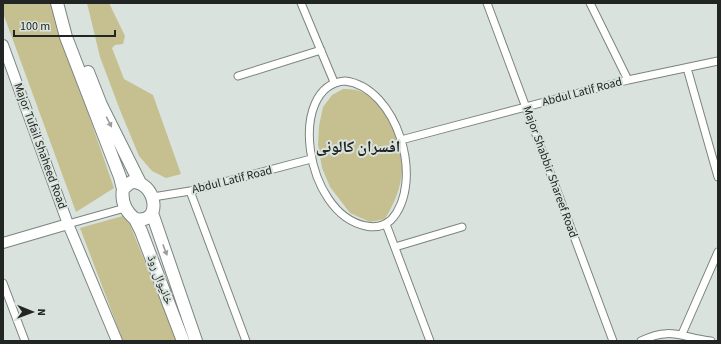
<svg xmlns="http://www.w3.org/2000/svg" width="721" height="344" viewBox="0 0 721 344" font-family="'Source Sans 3','Noto Naskh Arabic',sans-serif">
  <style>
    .green { fill: #c6c090 }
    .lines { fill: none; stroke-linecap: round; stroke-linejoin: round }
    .street-casing { stroke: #7b847f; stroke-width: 9 }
    .secondary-casing { stroke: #7b847f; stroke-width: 12 }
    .primary-casing { stroke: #7b847f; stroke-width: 14 }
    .street { stroke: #fff; stroke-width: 7 }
    .secondary { stroke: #fff; stroke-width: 10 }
    .primary { stroke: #fff; stroke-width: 12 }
    .oneway { fill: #9b9d9c }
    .labels { text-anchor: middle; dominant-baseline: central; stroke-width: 4; stroke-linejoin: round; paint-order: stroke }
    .street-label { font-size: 12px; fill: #212523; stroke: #d9e2dd }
    .district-label { font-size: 16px; font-weight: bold; fill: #212523; stroke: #d9e2dd }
  </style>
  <rect width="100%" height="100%" fill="#d9e2dd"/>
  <path class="green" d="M3,3H50L114,188L76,212L3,13Z
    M87,3H109L125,36L123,44L115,45L112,48L124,79L153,95L181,174L166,178L152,171L139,156L120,110L100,57Z
    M343,89C347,89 352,89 356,90C386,98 403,142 402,170C401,188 394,204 385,219L370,222L350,213L330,187L322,168L318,145L319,126L323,107L332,95Z
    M126,215L177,341H123L80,228Z"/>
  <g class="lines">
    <defs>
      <path id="street" d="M301,3L334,82
        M487,3L613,341
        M590,3L628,80
        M687,68L718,177
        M238,76L321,50
        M345,81C397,87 426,182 391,220C384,226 375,228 366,226C304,214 287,85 345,81Z
        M401,140L628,80L718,61
        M190,191L246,341
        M153,197L190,191L311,159
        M68,224L125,208
        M386,224L430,341
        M395,247L462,227
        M3,283L25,341
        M682,334L718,252
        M641,341C671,326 682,338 711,341"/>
      <path id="secondary" d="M3,45L68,224
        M3,243L68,224L117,341"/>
      <path id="primary" d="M57,3L66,37L120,177L123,189
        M88,72L101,105L140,183
        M131,182C156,180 164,225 135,219C125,211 121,201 123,189Z
        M152,213L196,341
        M135,219L141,231L183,341"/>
    </defs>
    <use href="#street" class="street-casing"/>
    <use href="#secondary" class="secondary-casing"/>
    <use href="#primary" class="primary-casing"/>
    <use href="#street" class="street"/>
    <use href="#secondary" class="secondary"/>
    <use href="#primary" class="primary"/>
  </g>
  <defs><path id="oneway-solid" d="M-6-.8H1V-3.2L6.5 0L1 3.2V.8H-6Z"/></defs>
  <g class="oneway">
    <use href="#oneway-solid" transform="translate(109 122) rotate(63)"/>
    <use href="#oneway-solid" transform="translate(165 250) rotate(69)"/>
  </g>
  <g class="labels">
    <g class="street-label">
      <text transform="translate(582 92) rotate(-15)">Abdul Latif Road</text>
      <text transform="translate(40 146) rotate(70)">Major Tufail Shaheed Road</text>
      <text transform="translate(550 172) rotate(70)">Major Shabbir Shareef Road</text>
      <text transform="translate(232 180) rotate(-14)">Abdul Latif Road</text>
      <text transform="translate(160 280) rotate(69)">خانیوال روڈ</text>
    </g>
    <g class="district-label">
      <text x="358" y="147">افسران کالونی</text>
    </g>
  </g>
  <rect width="721" height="344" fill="none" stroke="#212523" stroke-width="8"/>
  <g transform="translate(32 312) rotate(91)" stroke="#d9e2dd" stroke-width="3" paint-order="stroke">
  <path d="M0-3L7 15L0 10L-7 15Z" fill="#212523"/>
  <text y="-6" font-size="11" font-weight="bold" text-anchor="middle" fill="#212523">N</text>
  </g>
  <path d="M14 30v6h101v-6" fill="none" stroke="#212523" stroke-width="2"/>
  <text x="20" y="30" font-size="12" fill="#212523" stroke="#d9e2dd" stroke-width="3" paint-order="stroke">100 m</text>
</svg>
